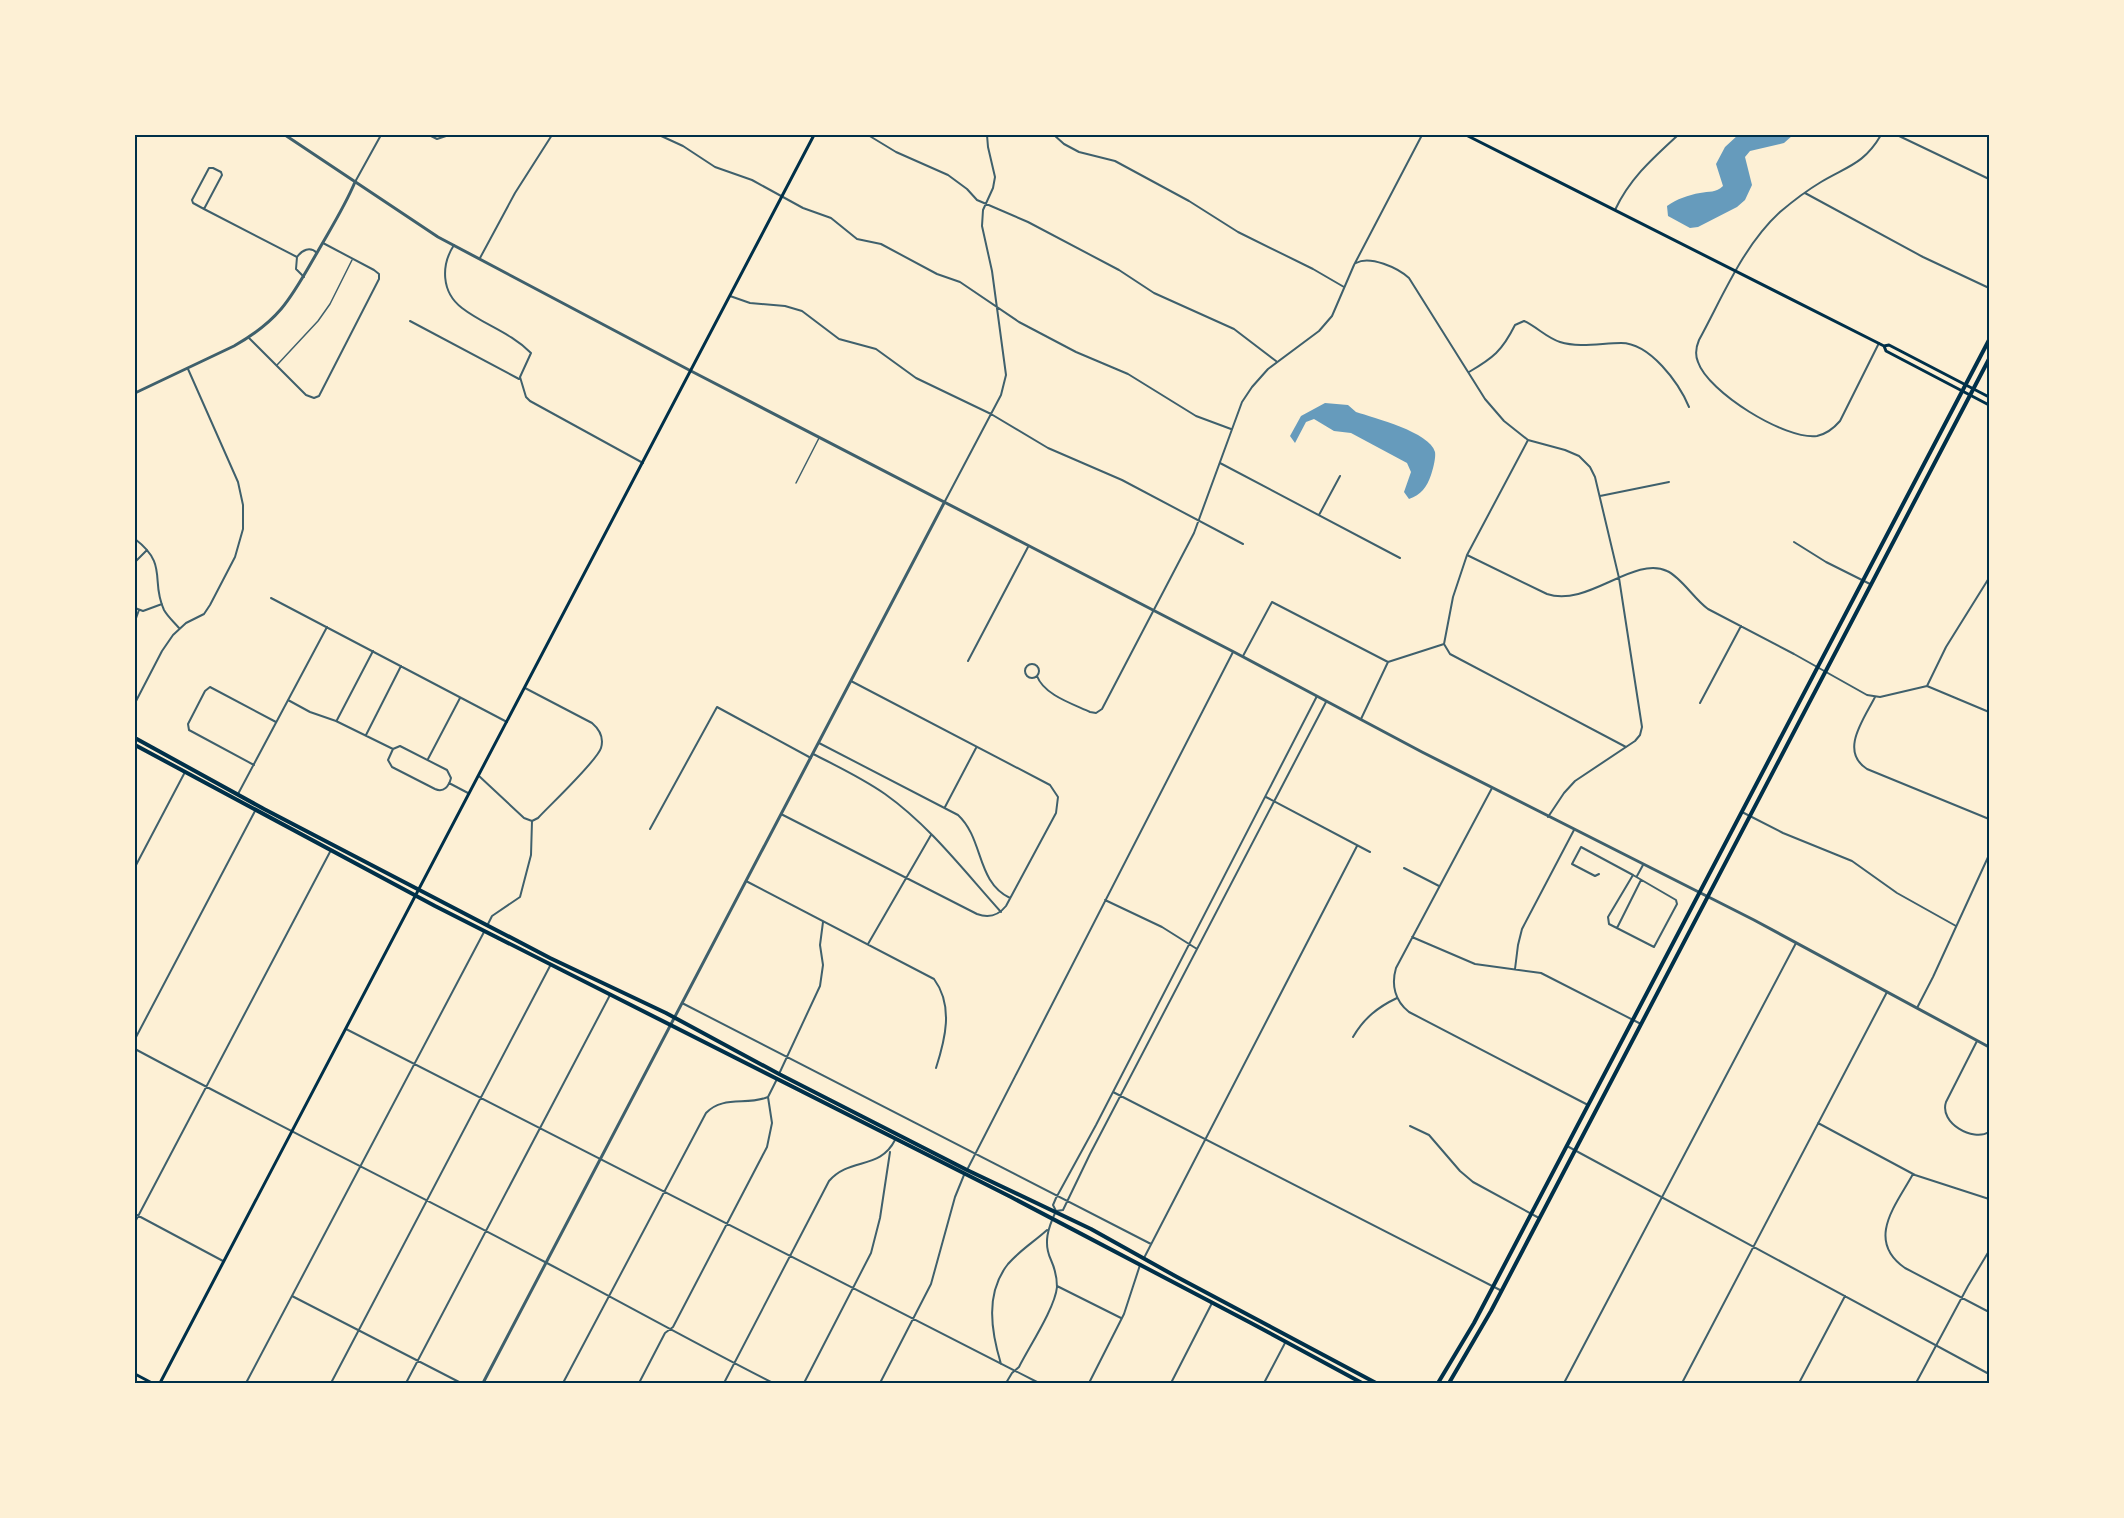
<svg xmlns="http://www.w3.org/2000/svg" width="2124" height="1518" viewBox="0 0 2124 1518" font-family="'Open Sans',sans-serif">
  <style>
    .water { fill: #669bbc }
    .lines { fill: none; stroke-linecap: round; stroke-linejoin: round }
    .service { stroke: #3f606c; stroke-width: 1.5 }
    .minor { stroke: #3f606c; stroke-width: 2 }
    .tertiary { stroke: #3f606c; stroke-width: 3 }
    .secondary { stroke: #003049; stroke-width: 3 }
    .primary { stroke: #003049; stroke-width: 4 }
    .neatline { fill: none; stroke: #003049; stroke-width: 2 }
  </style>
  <rect width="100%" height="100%" fill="#fdf0d5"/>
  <path class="water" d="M1738,135H1793L1784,143L1750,151L1745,157L1752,185L1745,200L1737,207L1698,227L1690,228L1668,216L1667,206C1677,199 1688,195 1700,193C1709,191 1716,193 1723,186L1716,164L1725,147Z
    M1325,403L1348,405L1356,412C1374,418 1430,432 1435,452C1436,458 1433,469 1431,475C1427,487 1421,495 1409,499L1404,492L1411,472L1407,463L1351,433L1334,431L1314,419L1306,422L1295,443L1290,436L1301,416Z"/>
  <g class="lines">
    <path class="service" d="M277,365L318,321L330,304L352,260
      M796,483L819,438"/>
    <path class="minor" d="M429,135L437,139L449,135
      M659,135L683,146L715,167L752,180L803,208L831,218L857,239L881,244L937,274L960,282L1019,322L1076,352L1128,374L1196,416L1231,429
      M868,135L896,152L948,175L967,189L977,200L1028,222L1119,270L1154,293L1234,329L1276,361
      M1054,135L1064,144L1079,152L1115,161L1189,201L1238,232L1313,269L1344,287
      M1897,135L1989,179
      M209,168H213L221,172L222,175L204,209L193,203L192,200Z
      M355,182L381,135
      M1805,193L1923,257L1989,288
      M204,209L297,257
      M1615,210C1630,178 1653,158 1678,135
      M454,245C441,265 441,292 462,308C484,325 510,332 531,353L520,377L526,397L530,401L643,463
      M480,258L515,193L552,135
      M1356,263C1370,255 1398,268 1409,278L1485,399L1504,421L1528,440L1565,450L1579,456L1590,467L1595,477L1619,578L1642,727L1640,735L1635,741L1575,781L1564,793L1548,817
      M304,277L296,269L297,257C302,250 310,246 317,253
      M730,296L750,303L785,306L802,311L839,339L876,349L916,378L991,414L1048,448L1122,480L1243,544
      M410,321L519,379
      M249,338L306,395L314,398L319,396L379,279V274L374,270L323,243
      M1879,343L1840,421C1834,428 1826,434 1817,436C1785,440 1708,392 1698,362C1695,355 1696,347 1699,340C1723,296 1743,246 1780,212C1793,201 1806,191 1821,182C1848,166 1864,164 1881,135
      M1469,372C1493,358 1502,351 1515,325L1524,321C1537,327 1547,338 1560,342C1579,348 1602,343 1621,343C1650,343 1679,383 1689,407
      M1220,463L1400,558
      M1600,496L1669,482
      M944,503L1001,395L1006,375L992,271L982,226L983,210L993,188L995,177L988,147L987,135
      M1319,515L1340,476
      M135,539C169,565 150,580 164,610C168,617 174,622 179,628
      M1794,542L1826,562L1870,584
      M1467,555L1547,594C1587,608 1634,555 1667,571C1681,577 1694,599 1708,609L1794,654L1867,695L1880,697L1927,686L1989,712
      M135,562L147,550
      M271,598L507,722
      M135,608L143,611L162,604
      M135,621L139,610
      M1444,644L1453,597L1467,555L1528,440
      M1444,644L1450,654L1626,747
      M1243,656L1272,602L1388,662
      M968,661L1028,547
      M1388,662L1444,644
      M1025 671a7 7 0 1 1 14 0a7 7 0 1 1-14 0Z
      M1037,676C1044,695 1073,704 1090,712L1096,713L1102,709L1194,533L1242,402L1252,387L1268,369L1319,331L1332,316L1354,265L1422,135
      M1927,686L1946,647L1989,578
      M525,688L592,723C599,729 604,738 601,748C597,761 550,805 538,818L532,821
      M1875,697C1864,719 1839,751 1867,769L1989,819
      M288,700L310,712L336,721L393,749L400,746L447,770L451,778C449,786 444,793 435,789L392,767L388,760L393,749
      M135,703L162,651L173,635L186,623L204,614L210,605L235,557L243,529V505L238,482L188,369
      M1700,703L1741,626
      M1361,719L1388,662
      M337,720L373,651
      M366,735L401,666
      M819,743L958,815C984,839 976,882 1010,898
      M813,754C837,766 862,778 885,794C930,826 964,871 1001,912
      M428,759L460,698
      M254,765L189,730L188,724L205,691L210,687L276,722
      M479,776L524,818L532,821
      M449,783L468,793
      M1492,788L1396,968C1391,985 1395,1001 1409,1012L1588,1105
      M238,794L327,627
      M1266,797L1370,852
      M945,807L976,748
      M1742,812L1783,833L1852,861L1897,893L1956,926
      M781,814L977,914C988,918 998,916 1006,906L1056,813L1058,797L1050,785L851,681
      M650,829L717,707L811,758
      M135,867L185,772
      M1404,868L1439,886
      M1599,874L1595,876L1572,864L1581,847L1633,875
      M1633,875L1676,900L1677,904L1654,947L1609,924L1608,917Z
      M1637,876L1643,865
      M746,881L934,979C954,1006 945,1040 936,1068
      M1105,900L1162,927L1197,949
      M488,924L492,916L520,897L531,855L532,821
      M1617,928L1641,880
      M1412,937L1475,964L1541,973L1641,1024
      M868,944L931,835
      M1515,969L1518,945L1522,929L1574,830
      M682,1003L1151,1244
      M1917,1008L1933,977L1989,855
      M346,1029L1039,1383
      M1353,1037C1364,1018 1378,1007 1397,998
      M135,1039L255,811
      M1977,1041L1946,1102C1939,1123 1973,1142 1989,1132
      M135,1049C271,1122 409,1190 545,1262C621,1302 696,1344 773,1383
      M779,1074L820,986L823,965L820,945L823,922
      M1113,1092L1500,1290
      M1818,1123L1915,1175L1989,1199
      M1410,1126L1429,1135L1460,1171L1473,1182L1539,1218
      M1567,1146L1989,1374
      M967,1170L1233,652
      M1913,1174C1896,1205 1865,1240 1905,1268L1989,1312
      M1056,1211L1063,1210L1090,1154L1326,702
      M135,1214L223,1261
      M135,1222L331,850
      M1144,1258L1357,846
      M1057,1286L1121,1318
      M292,1296L461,1383
      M1001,1364C991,1331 985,1293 1008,1264C1019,1251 1035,1241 1047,1230
      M246,1383L484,932
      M331,1383L550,966
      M406,1383L610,995
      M563,1383L706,1113C723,1095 747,1106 768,1097
      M639,1383L665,1333L673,1327L767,1147L772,1123L768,1097L777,1079
      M724,1383L829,1181C850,1157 880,1170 895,1140
      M804,1383L871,1253L880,1218L890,1152
      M880,1383L931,1284L955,1197L964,1175
      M1006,1383L1012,1373L1019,1367C1029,1347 1055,1308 1057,1287C1057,1277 1055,1269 1051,1260C1043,1243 1048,1228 1056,1211L1053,1205L1056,1198L1096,1125L1317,696
      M1089,1383L1124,1314L1140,1265
      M1171,1383L1212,1303
      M1264,1383L1285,1343
      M1564,1383L1796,943
      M1682,1383L1887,992
      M1799,1383L1845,1296
      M1916,1383L1968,1286L1989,1251"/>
    <path class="tertiary" d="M285,135L438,237L691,371L1234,652L1422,752L1754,920L1989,1047
      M135,393L234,346C282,319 292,296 318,251C331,228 345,206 355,182
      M483,1383L944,503"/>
    <path class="secondary" d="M1466,135L1884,346L1889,345L1989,397
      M1884,346L1886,351L1989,405
      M135,1374L152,1383
      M160,1383L814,135"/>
    <path class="primary" d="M135,738L264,809L550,958L666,1013L779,1074L967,1170L1091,1229L1177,1277L1376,1383
      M135,745L435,906L1011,1197L1251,1323L1362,1383
      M1438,1383L1474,1323L1989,340
      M1449,1383L1491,1311L1989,359"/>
  </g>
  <rect width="2124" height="1518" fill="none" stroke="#fdf0d5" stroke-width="273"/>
  <rect x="136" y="136" width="1852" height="1246" class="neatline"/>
</svg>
